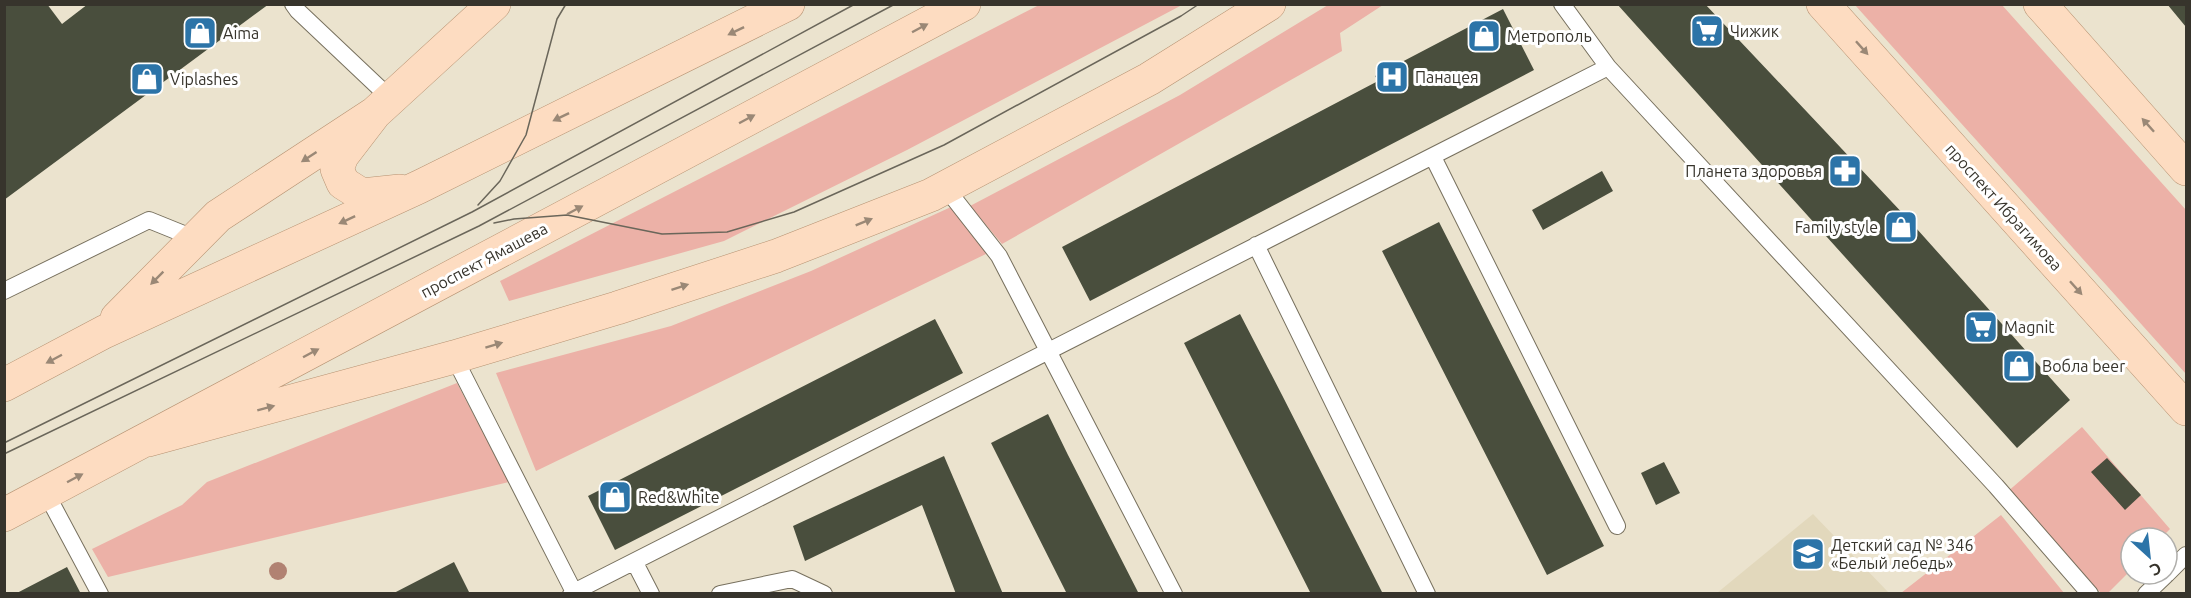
<svg xmlns="http://www.w3.org/2000/svg" width="2191" height="598" viewBox="0 0 2191 598" font-family="Ubuntu,sans-serif">
  <style>
    .built { fill: #e2d8bc }
    .green { fill: #ecb1a7 }
    .building { fill: #494e3d }
    .lines { fill: none; stroke-linecap: round; stroke-linejoin: round }
    .lane-casing { stroke: #77705e; stroke-width: 18 }
    .primary-casing { stroke: #b69272; stroke-width: 34 }
    .lane { stroke: #fff; stroke-width: 16 }
    .primary { stroke: #fddcc1; stroke-width: 33 }
    .tram { stroke: #6a665a; stroke-width: 1.5 }
    .tree { fill: #b18272 }
    .oneway { fill: #9a8876 }
    .labels { text-anchor: middle; dominant-baseline: central; stroke-width: 6; stroke-linejoin: round; paint-order: stroke }
    .poi-label { font-size: 16px; fill: #37342c; stroke: #fff; text-anchor: start }
    .street-label { font-size: 16px; fill: #37342c; stroke: #fff }
  </style>
  <rect width="100%" height="100%" fill="#ebe3ce"/>
  <path class="built" d="M1813,514L1889,593H1717Z"/>
  <path class="green" d="M1041,4L1182,5L907,150L724,241L509,301L500,281Z
    M1328,5H1383L1340,33L1342,51L1002,244L970,206L1180,95Z
    M1855,5H2002L2186,210V374Z
    M951,207L988,253L536,471L496,373L671,326L811,271Z
    M457,383L509,482L108,577L92,549L182,505L207,482Z
    M2082,427L2170,529L2161,538H2131V570L2108,593H2101L2006,493Z
    M2001,515L2064,593H1901Z"/>
  <path class="building" d="M4,4H47L62,24L88,4H269L4,200Z
    M1617,4H1705L1908,219L2070,400L2017,448Z
    M2167,4H2186V27Z
    M1503,9L1534,70L1090,301L1062,247L1378,81L1375,76Z
    M1602,171L1613,191L1543,230L1532,210Z
    M1439,222L1604,546L1547,575L1382,251Z
    M1240,314L1282,395L1383,594H1311L1184,343Z
    M935,319L963,373L615,550L588,496Z
    M1048,414L1068,455L1139,594H1067L991,443Z
    M944,456L1003,594H956L922,505L805,561L793,526Z
    M2107,458L2141,495L2125,510L2091,472Z
    M1664,462L1680,493L1656,505L1641,473Z
    M454,562L470,594H392Z
    M67,567L81,594H15Z"/>
  <g class="lines">
    <defs>
      <path id="lane" d="M293,4L298,11L390,98
        M1562,4L1608,67L1996,486L2090,594
        M1433,157L1617,526
        M945,187L999,256L1174,594
        M1256,245L1427,594
        M4,291L149,220L196,239
        M454,357L574,592L571,594
        M46,493L100,594
        M635,563L651,594
        M2167,574L2186,555
        M574,592L1608,67
        M720,594L792,579L824,594
        M2146,594L2167,574"/>
      <path id="primary" d="M1823,4L2186,409
        M2040,4L2186,169
        M400,191L362,195L343,183L337,169L342,156L375,113L494,4
        M117,318L218,216L375,113
        M4,385L104,332L419,187L788,4
        M148,440L454,357L617,308L776,256L931,195L1149,79L1269,4
        M4,515L964,4"/>
    </defs>
    <use href="#lane" class="lane-casing"/>
    <use href="#primary" class="primary-casing"/>
    <use href="#lane" class="lane"/>
    <use href="#primary" class="primary"/>
    <path class="tram" d="M478,205L500,181L526,135L557,19L566,4
      M494,223L514,219L567,215L662,234L727,232L794,212L944,145L1181,16L1199,4
      M4,443L472,212L855,4
      M4,454L479,226L895,4"/>
  </g>
  <circle class="tree" cx="278" cy="571" r="9"/>
  <defs><path id="oneway-solid" d="M-6-.8H1V-3.2L6.5 0L1 3.2V.8H-6Z" transform="scale(1.5)"/></defs>
  <g class="oneway">
    <use href="#oneway-solid" transform="translate(920 28) rotate(-28)"/>
    <use href="#oneway-solid" transform="translate(736 31) rotate(154)"/>
    <use href="#oneway-solid" transform="translate(1862 48) rotate(48)"/>
    <use href="#oneway-solid" transform="translate(561 117) rotate(154)"/>
    <use href="#oneway-solid" transform="translate(747 119) rotate(-28)"/>
    <use href="#oneway-solid" transform="translate(2148 125) rotate(-132)"/>
    <use href="#oneway-solid" transform="translate(309 157) rotate(147)"/>
    <use href="#oneway-solid" transform="translate(575 210) rotate(-28)"/>
    <use href="#oneway-solid" transform="translate(347 220) rotate(155)"/>
    <use href="#oneway-solid" transform="translate(864 222) rotate(-22)"/>
    <use href="#oneway-solid" transform="translate(157 278) rotate(135)"/>
    <use href="#oneway-solid" transform="translate(680 287) rotate(-18)"/>
    <use href="#oneway-solid" transform="translate(2076 288) rotate(48)"/>
    <use href="#oneway-solid" transform="translate(494 345) rotate(-17)"/>
    <use href="#oneway-solid" transform="translate(311 353) rotate(-28)"/>
    <use href="#oneway-solid" transform="translate(54 359) rotate(152)"/>
    <use href="#oneway-solid" transform="translate(266 408) rotate(-15)"/>
    <use href="#oneway-solid" transform="translate(75 478) rotate(-28)"/>
  </g>
  <defs>
    <symbol id="supermarket-square" viewBox="-11 -11 22 22"><rect x="-9" y="-9" width="18" height="18" rx="4" fill="#2c74a8" stroke="#fff"/><path d="M-6-5.5h2.5l.6 2H6L4.5 2H-2.5L-4.4-4H-6ZM-1.5 3.2a1.3 1.3 0 1 0 .1 0ZM3 3.2a1.3 1.3 0 1 0 .1 0Z" fill="#fff"/></symbol>
    <symbol id="shop-square" viewBox="-11 -11 22 22"><rect x="-9" y="-9" width="18" height="18" rx="4" fill="#2c74a8" stroke="#fff"/><path d="M-5-2.5h2.3a2.7 3.5 0 0 1 5.4 0H5L5.5 6h-11ZM-1.5-2.5h3a1.5 2.3 0 0 0-3 0Z" fill="#fff"/></symbol>
    <symbol id="hospital-square" viewBox="-11 -11 22 22"><rect x="-9" y="-9" width="18" height="18" rx="4" fill="#2c74a8" stroke="#fff"/><path d="M-5-5h3v3.5h4V-5h3V5h-3V1.5h-4V5h-3Z" fill="#fff"/></symbol>
    <symbol id="pharmacy-square" viewBox="-11 -11 22 22"><rect x="-9" y="-9" width="18" height="18" rx="4" fill="#2c74a8" stroke="#fff"/><path d="M-2-6h4v4h4v4h-4v4h-4v-4h-4v-4h4Z" fill="#fff"/></symbol>
    <symbol id="school-square" viewBox="-11 -11 22 22"><rect x="-9" y="-9" width="18" height="18" rx="4" fill="#2c74a8" stroke="#fff"/><path d="M0-5L7-2L0 1L-7-2ZM-4 1L0 2.5L4 1V4Q0 6-4 4Z" fill="#fff"/></symbol>
  </defs>
  <g fill-rule="evenodd">
    <use href="#supermarket-square" x="1688" y="12" width="38" height="38"/>
    <use href="#shop-square" x="181" y="14" width="38" height="38"/>
    <use href="#shop-square" x="1465" y="17" width="38" height="38"/>
    <use href="#hospital-square" x="1373" y="58" width="38" height="38"/>
    <use href="#shop-square" x="128" y="60" width="38" height="38"/>
    <use href="#pharmacy-square" x="1826" y="152" width="38" height="38"/>
    <use href="#shop-square" x="1882" y="208" width="38" height="38"/>
    <use href="#supermarket-square" x="1962" y="308" width="38" height="38"/>
    <use href="#shop-square" x="2000" y="347" width="38" height="38"/>
    <use href="#shop-square" x="596" y="478" width="38" height="38"/>
    <use href="#school-square" x="1789" y="535" width="38" height="38"/>
  </g>
  <g class="labels">
    <g class="poi-label">
      <text x="1730" y="31">Чижик</text>
      <text x="223" y="33">Aima</text>
      <text x="1507" y="36">Метрополь</text>
      <text x="1415" y="77">Панацея</text>
      <text x="170" y="79">Viplashes</text>
      <text x="1822" y="171" text-anchor="end">Планета здоровья</text>
      <text x="1878" y="227" text-anchor="end">Family style</text>
      <text x="2004" y="327">Magnit</text>
      <text x="2042" y="366">Вобла beer</text>
      <text x="638" y="497">Red&amp;White</text>
      <text x="1831" y="545">Детский сад № 346<tspan x="1831" dy="18">«Белый лебедь»</tspan></text>
    </g>
    <g class="street-label">
      <text transform="translate(2004 207) rotate(48)">проспект Ибрагимова</text>
      <text transform="translate(484 260) rotate(-28)">проспект Ямашева</text>
    </g>
  </g>
  <rect width="2191" height="598" fill="none" stroke="#37342c" stroke-width="12"/>
  <g transform="translate(2149 556) rotate(153)"><circle r="28" fill="#ffffff" stroke="#afaeab" stroke-width="1.5"/>
  <path d="M0-4.5L10 22L0 15L-10 22Z" fill="#2c74a8"/>
  <text y="-9" font-size="16" font-weight="bold" text-anchor="middle" fill="#37342c">С</text>
  </g>
</svg>
